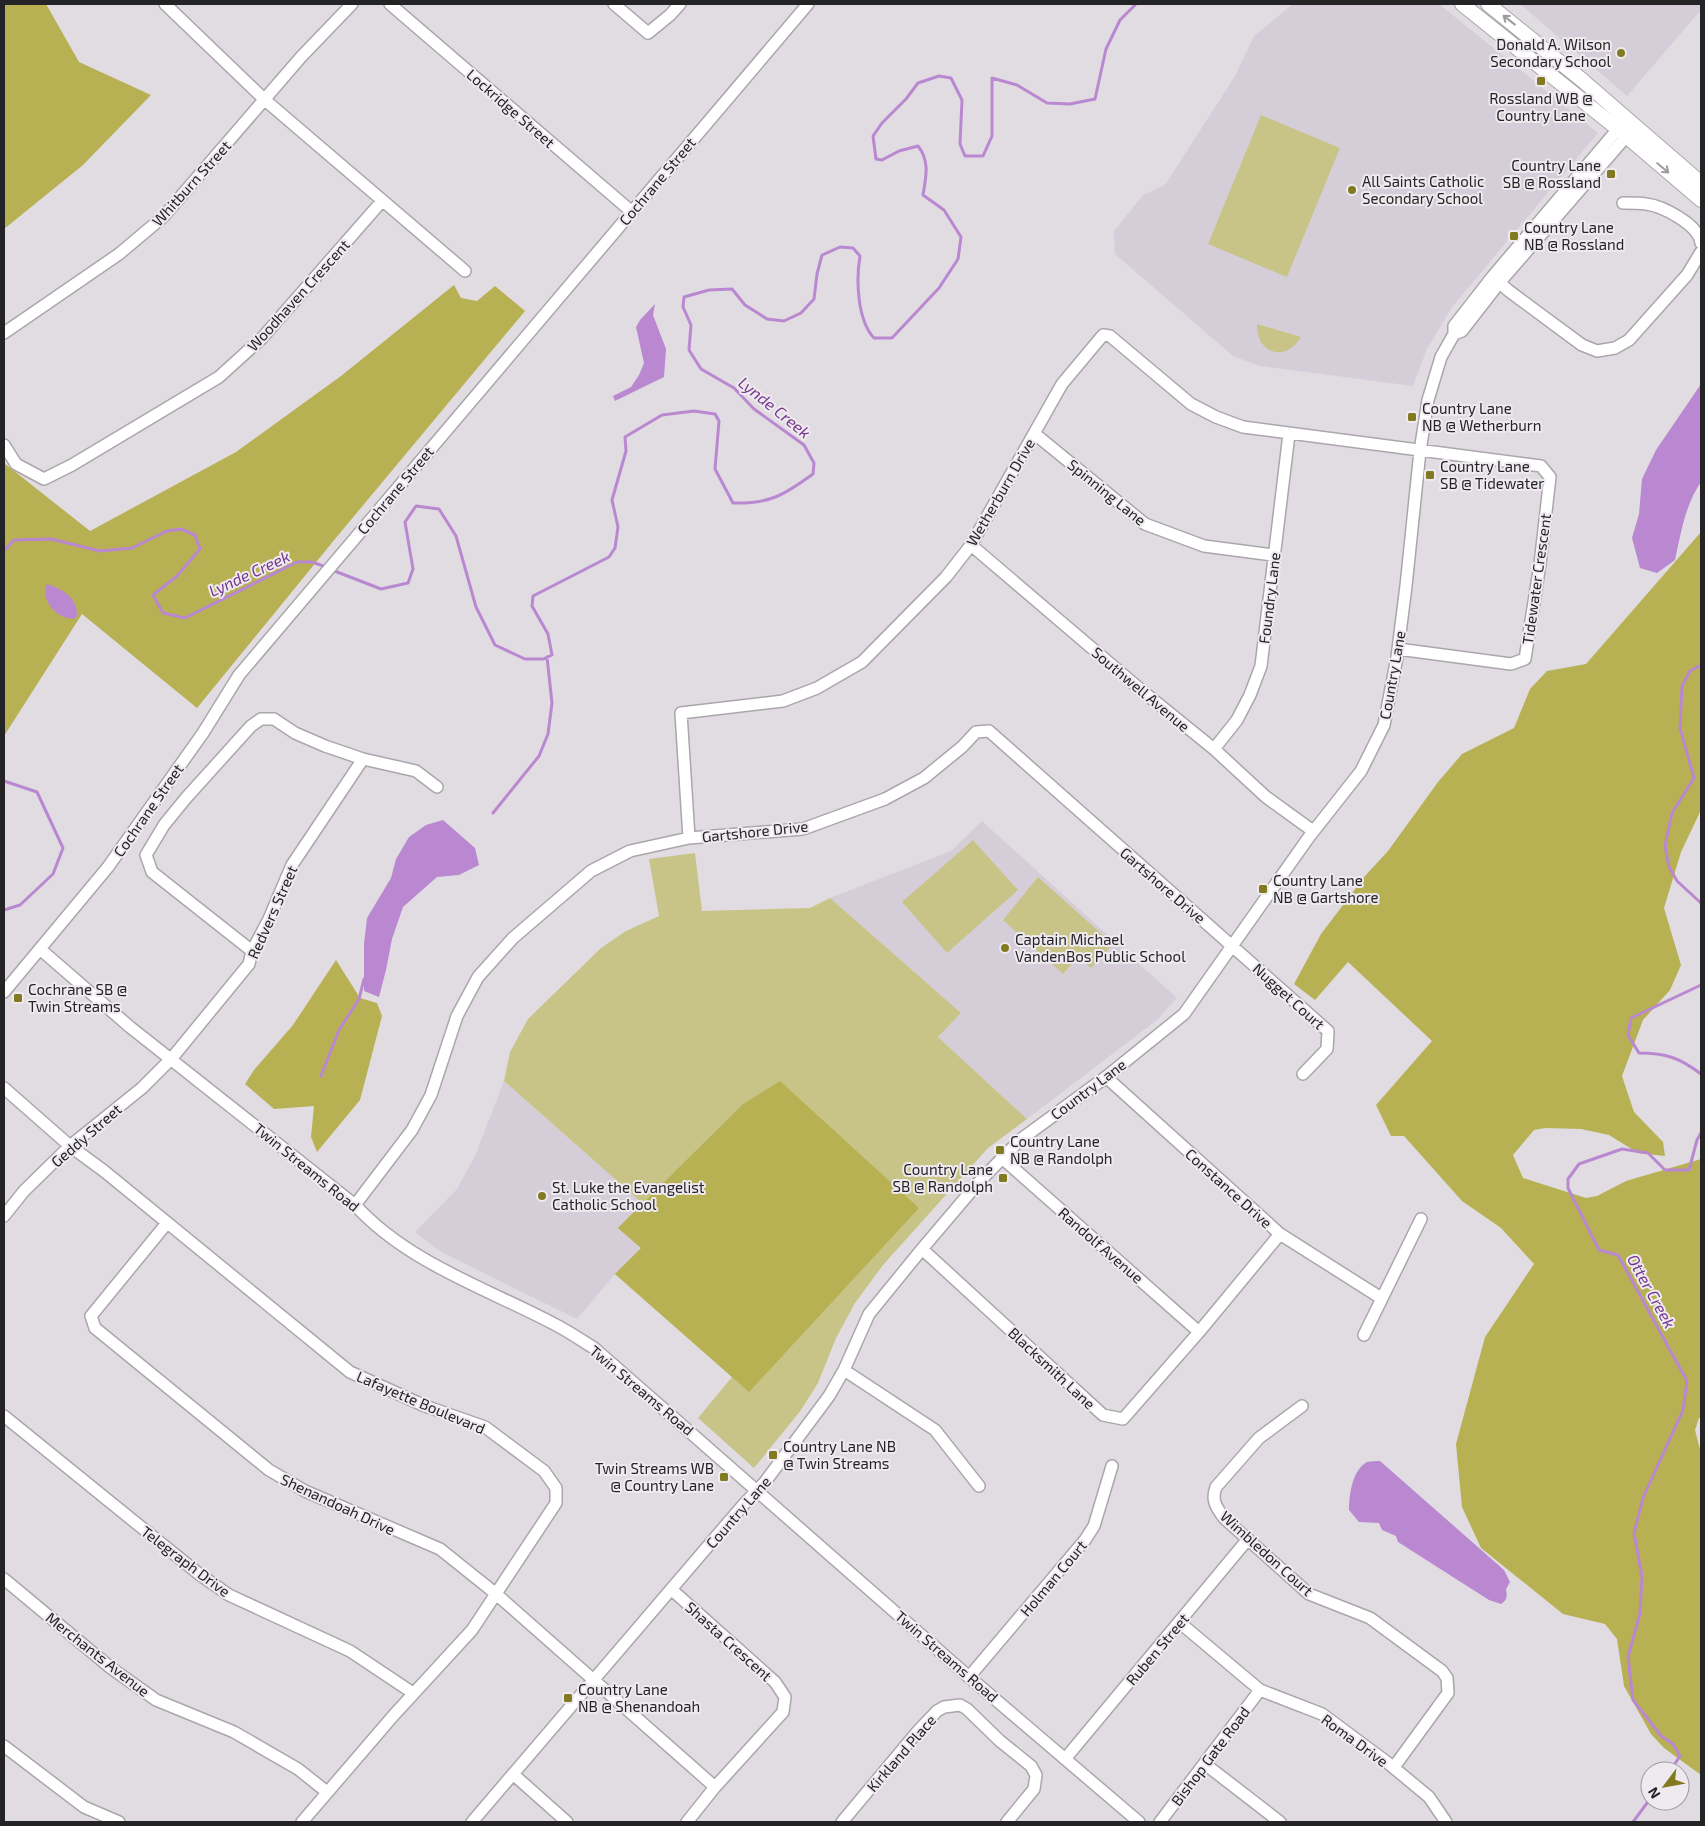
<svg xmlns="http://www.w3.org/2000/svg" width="1705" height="1826" viewBox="0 0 1705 1826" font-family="'Exo 2',sans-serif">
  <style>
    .built { fill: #d5ced9 }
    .green { fill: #c8c488 }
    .forest { fill: #b8b153 }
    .water { fill: #ba88d0 }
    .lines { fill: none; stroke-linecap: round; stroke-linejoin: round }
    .stream { stroke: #ba88d0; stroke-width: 3 }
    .minor-casing { stroke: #aaa6ab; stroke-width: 14 }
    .major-casing { stroke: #aaa6ab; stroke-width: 16 }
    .minor { stroke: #fff; stroke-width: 11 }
    .major { stroke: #fff; stroke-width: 14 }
    .oneway { stroke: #9c9c9d }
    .poi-dot { fill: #817a20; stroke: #eeeaef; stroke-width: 2 }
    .labels { text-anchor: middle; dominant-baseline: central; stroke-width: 4; stroke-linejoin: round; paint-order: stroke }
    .poi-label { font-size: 15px; fill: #242325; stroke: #eeeaef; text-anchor: start }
    .street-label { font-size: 15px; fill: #242325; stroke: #eeeaef }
    .water-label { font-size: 16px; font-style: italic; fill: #75378d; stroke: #eeeaef }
  </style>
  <rect width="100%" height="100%" fill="#e0dce2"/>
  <path class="built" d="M1293,4H1439L1598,133L1452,307L1427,349L1413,386L1260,366L1233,356L1115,254L1114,231L1143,195L1165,185L1235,76L1254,36Z
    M1520,4H1701V10L1627,96Z
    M982,821L1177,998L1157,1020L1027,1119L938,1037L961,1013L830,898L951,851Z
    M504,1081L642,1203L641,1247L615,1274L577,1319L441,1252L415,1232L457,1189L475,1156Z"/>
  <path class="green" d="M1261,115L1340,148L1287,277L1208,244Z
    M1257,324L1301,337C1286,363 1256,354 1257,324Z
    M973,840L1018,890L947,953L902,902Z
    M695,853L702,911L810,908L830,898L961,1013L938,1037L1027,1119L988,1148L883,1265L855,1303L836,1338L818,1383L801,1410L754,1468L698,1418L732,1377L615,1274L641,1248L618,1228L642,1203L504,1081L510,1052L528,1019L601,948L626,931L659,916L649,859Z
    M1038,877L1113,944L1091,968L1078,957L1063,974L1003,920Z"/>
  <path class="forest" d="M4,4H46L79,62L151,95L83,165L4,229Z
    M454,285L461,298L477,301L495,286L525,311L335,539L197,708L82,614L4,736V463L90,531L236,452L341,376Z
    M1701,532V810L1681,852L1664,908L1681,965L1670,990L1643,1020L1622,1076L1634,1112L1663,1142L1665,1156L1638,1153L1609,1135L1581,1129L1545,1128L1534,1130L1513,1155L1523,1178L1586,1198L1597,1196L1626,1181L1701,1159V1417L1699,1418L1695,1430L1701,1453V1775L1664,1748L1651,1734L1624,1686L1617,1639L1605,1624L1563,1614L1481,1548L1462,1507L1456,1444L1485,1337L1534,1264L1501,1228L1462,1201L1404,1136H1391L1376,1105L1432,1041L1348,962L1315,1000L1294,984L1321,934L1365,876L1388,851L1438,782L1462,754L1514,728L1530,689L1547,671L1586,664Z
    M336,960L360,998L377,1003L382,1016L360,1100L317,1152L311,1137L314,1106L274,1109L245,1084L254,1070L293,1025Z
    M780,1081L919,1208L749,1392L615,1274L641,1248L618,1228L743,1104Z"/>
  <path class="water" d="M655,304L653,315L666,349L664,377L615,401L613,396L631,387L639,375L644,363L636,327L640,320Z
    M1701,384V482C1685,505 1681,533 1675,560L1657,573L1640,568L1632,538L1639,514L1642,479L1656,450Z
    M47,584C63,589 78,598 77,616L74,619C57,619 40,601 47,584Z
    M443,820L475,848L479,865L459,875L437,877L403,907L392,939L386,970L379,997L364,991V944L367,918L391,878L396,859L409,837L426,825Z
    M1380,1461L1504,1570L1510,1582L1506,1589C1507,1596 1508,1599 1501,1604L1489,1600L1398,1542L1396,1536L1382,1530L1379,1523L1359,1522L1349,1510C1349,1496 1352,1470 1367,1462C1371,1461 1376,1461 1380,1461Z"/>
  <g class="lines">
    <path class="stream" d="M4,551L14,540L51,539L100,551L132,548L167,531L181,529L195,535L200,549L177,576L153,595L163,613L185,618L297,562H312L326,567
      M332,570L381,589L408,583L413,569L405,522L416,506L439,509L456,536L476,607L495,645L525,659H543L552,655L548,634L532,606L533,596L609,557L615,548L618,527L612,500L626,451L625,437L662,415L694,411L715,414L719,421L715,469L733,503C770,504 784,495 813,474L814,463L804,445L754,409L734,388L701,369L689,350L691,325L683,307L684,297L709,290L732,289L745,305L767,319L784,321L801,313L814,299L817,274L822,255L840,247L853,248L860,256C856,279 857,320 874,338H892L939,288L958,259L961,237L944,210L923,195C926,177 930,161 918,146L899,151L882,160L876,159L873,136L882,123L906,99L918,83L939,76L951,78L962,100L960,144L965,156H983L992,136V78L1017,85L1047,103L1070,104L1095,99L1106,49L1120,20L1136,4
      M1701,665L1690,671L1682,686L1680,728L1694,778L1672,813L1665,846L1669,867L1677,881L1701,903
      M4,781L37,792L63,848L53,874L20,905L4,910
      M493,813L539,756L548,734L552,703L547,657
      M1701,985L1631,1018L1628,1035L1639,1053C1666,1053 1680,1058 1701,1074
      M321,1076L339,1030L359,999L364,979L368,976
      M1670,1771L1680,1756L1673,1744L1661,1736L1633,1700L1628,1657L1640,1613L1642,1576L1634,1533L1643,1498L1683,1410L1687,1381L1618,1255L1599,1250L1568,1188V1179L1579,1164L1622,1149L1648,1153L1665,1170H1689L1697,1140L1701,1133
      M1633,1822L1650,1799"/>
    <defs>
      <path id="minor" d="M165,4L265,100L465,271
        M390,4L632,212
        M614,4L648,33L670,15L680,4
        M1623,203C1631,203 1639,203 1646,204C1663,206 1699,225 1701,243
        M1494,278L1509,291L1582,345L1597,351L1615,348L1629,340L1687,275L1701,252
        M4,333L119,254L163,217L301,57L352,4
        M1454,334L1462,331L1500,282L1631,131
        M1035,434L1145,524L1204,546L1273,555
        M4,445L16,464L44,479L72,465L219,377L262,338L382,201
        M971,545L1141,690L1214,749L1266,797L1313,831
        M1214,749L1237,720L1250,695L1261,666L1289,434
        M689,838L681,713L783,701L817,688L862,662L946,577L971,545L1062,384L1103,335L1110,336L1191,404L1216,417L1243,427L1541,466L1550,477L1540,564L1525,659L1511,664L1398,649
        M40,949L130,1027L355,1205C408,1263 486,1288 554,1324C568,1331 581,1340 594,1348L969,1677L1139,1822
        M252,951L152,872L146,855L164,825L186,798L251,726L261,719H274L295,733L325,746L363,759L416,771L437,787
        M4,992L108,867L203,733L239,675L808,4
        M4,1088L70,1146L104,1171L350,1372L425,1406L485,1427L544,1471L556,1488V1503L472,1630L393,1716L302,1822
        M1002,1158L1199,1332
        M355,1205L412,1130L431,1095L457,1016L478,977L513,938L591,871L630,851L689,838L803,829L885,799L924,778L962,747L976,732L989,731L1328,1031L1327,1049L1303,1074
        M4,1216L24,1191L70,1146L142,1088L172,1058L249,964L252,951L269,919L292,865L363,759
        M167,1223L91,1316L95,1328L269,1470L305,1491L440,1549L495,1593L715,1787
        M1280,1234L1381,1298
        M922,1249L1103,1415L1123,1419L1199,1332L1280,1234L1106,1077
        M1364,1335L1421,1219
        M844,1370L935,1430L979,1486
        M1302,1406L1259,1438L1216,1487C1211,1500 1216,1507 1224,1518L1309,1594L1370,1618L1442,1671L1447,1678L1448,1693L1394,1767
        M4,1416L199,1574L229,1595L350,1651L413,1693
        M4,1579L111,1668L156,1700L234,1732L298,1769L327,1792
        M672,1590L775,1682L785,1697L783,1712L715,1787L687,1822
        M1179,1622L1260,1690L1322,1714L1388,1763L1429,1797L1446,1822
        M969,1677L1085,1540L1094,1526L1112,1466
        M4,1746L84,1807L119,1822
        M1065,1759L1248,1539
        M1205,1764L1280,1822
        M514,1775L567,1822
        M472,1822L744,1504L765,1482L829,1396L844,1370L869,1314L922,1249L978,1183L1020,1140L1106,1077L1184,1014L1309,837L1361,771L1384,725L1397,657L1406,586L1420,451L1428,400L1441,357L1454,334V326L1493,276L1623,123
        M842,1822L918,1731L937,1711L944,1707L960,1705L967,1709L1000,1741L1031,1766L1036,1775L1034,1789L1007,1822
        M1160,1822L1260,1690"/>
      <path id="major" d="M1462,4L1618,129L1701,200
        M1488,4L1582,80L1701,183"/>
    </defs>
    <use href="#minor" class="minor-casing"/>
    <use href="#major" class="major-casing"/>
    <use href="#minor" class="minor"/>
    <use href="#major" class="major"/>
  </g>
  <defs><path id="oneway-shaft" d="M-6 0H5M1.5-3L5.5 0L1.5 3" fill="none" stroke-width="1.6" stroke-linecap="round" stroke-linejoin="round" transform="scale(1.25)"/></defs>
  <g class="oneway">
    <use href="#oneway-shaft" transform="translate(1509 20) rotate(-142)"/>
    <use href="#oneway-shaft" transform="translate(1663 168) rotate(40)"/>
  </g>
  <g class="poi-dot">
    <circle cx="1621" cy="53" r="5"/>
    <rect x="1536" y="76" width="10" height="10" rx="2.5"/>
    <rect x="1606" y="169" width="10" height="10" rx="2.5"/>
    <circle cx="1352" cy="190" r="5"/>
    <rect x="1509" y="231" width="10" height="10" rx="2.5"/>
    <rect x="1407" y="412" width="10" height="10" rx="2.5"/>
    <rect x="1425" y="470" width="10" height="10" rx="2.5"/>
    <rect x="1258" y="884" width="10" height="10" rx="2.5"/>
    <circle cx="1005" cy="948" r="5"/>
    <rect x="13" y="993" width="10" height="10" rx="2.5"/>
    <rect x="995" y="1145" width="10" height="10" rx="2.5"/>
    <rect x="998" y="1173" width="10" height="10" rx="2.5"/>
    <circle cx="542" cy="1196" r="5"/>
    <rect x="768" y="1450" width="10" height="10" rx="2.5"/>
    <rect x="719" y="1472" width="10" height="10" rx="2.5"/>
    <rect x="563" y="1693" width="10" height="10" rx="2.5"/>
  </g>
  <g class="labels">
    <g class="poi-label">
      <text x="1611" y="44" text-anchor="end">Donald A. Wilson<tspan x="1611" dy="17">Secondary School</tspan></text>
      <text x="1541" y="98" text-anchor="middle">Rossland WB @<tspan x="1541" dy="17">Country Lane</tspan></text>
      <text x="1601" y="165" text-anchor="end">Country Lane<tspan x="1601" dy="17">SB @ Rossland</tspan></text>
      <text x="1362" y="181">All Saints Catholic<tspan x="1362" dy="17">Secondary School</tspan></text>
      <text x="1524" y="227">Country Lane<tspan x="1524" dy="17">NB @ Rossland</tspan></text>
      <text x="1422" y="408">Country Lane<tspan x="1422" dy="17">NB @ Wetherburn</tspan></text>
      <text x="1440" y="466">Country Lane<tspan x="1440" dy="17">SB @ Tidewater</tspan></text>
      <text x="1273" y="880">Country Lane<tspan x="1273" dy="17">NB @ Gartshore</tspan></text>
      <text x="1015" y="939">Captain Michael<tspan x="1015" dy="17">VandenBos Public School</tspan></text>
      <text x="28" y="989">Cochrane SB @<tspan x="28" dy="17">Twin Streams</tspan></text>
      <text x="1010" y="1141">Country Lane<tspan x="1010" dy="17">NB @ Randolph</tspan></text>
      <text x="993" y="1169" text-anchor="end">Country Lane<tspan x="993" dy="17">SB @ Randolph</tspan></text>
      <text x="552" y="1187">St. Luke the Evangelist<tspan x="552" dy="17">Catholic School</tspan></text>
      <text x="783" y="1446">Country Lane NB<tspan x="783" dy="17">@ Twin Streams</tspan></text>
      <text x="714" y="1468" text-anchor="end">Twin Streams WB<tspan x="714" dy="17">@ Country Lane</tspan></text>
      <text x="578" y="1689">Country Lane<tspan x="578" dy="17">NB @ Shenandoah</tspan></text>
    </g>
    <g class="street-label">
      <text transform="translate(511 108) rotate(41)">Lockridge Street</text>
      <text transform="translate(657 181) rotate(-50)">Cochrane Street</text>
      <text transform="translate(191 183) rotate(-48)">Whitburn Street</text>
      <text transform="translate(298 295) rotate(-48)">Woodhaven Crescent</text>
      <text transform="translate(395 490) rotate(-50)">Cochrane Street</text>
      <text transform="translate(1000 492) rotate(-60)">Wetherburn Drive</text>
      <text transform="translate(1107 492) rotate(39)">Spinning Lane</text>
      <text transform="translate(1536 579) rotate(-82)">Tidewater Crescent</text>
      <text transform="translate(1269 598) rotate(-83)">Foundry Lane</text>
      <text transform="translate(1392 675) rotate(-80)">Country Lane</text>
      <text transform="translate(1141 689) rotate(40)">Southwell Avenue</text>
      <text transform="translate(148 810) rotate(-55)">Cochrane Street</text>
      <text transform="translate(755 831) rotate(-6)">Gartshore Drive</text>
      <text transform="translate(1163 885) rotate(41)">Gartshore Drive</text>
      <text transform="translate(272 912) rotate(-66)">Redvers Street</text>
      <text transform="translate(1289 996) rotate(42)">Nugget Court</text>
      <text transform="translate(1088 1089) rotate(-37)">Country Lane</text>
      <text transform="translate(86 1135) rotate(-41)">Geddy Street</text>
      <text transform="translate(307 1167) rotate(39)">Twin Streams Road</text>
      <text transform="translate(1229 1188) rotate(42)">Constance Drive</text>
      <text transform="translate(1101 1245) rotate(41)">Randolf Avenue</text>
      <text transform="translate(1052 1368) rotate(43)">Blacksmith Lane</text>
      <text transform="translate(642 1390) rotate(40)">Twin Streams Road</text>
      <text transform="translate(421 1402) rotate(23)">Lafayette Boulevard</text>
      <text transform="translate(338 1504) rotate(25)">Shenandoah Drive</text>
      <text transform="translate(738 1512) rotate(-49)">Country Lane</text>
      <text transform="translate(1267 1553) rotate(42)">Wimbledon Court</text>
      <text transform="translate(186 1561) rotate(37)">Telegraph Drive</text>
      <text transform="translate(1053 1578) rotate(-50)">Holman Court</text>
      <text transform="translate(729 1641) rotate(42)">Shasta Crescent</text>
      <text transform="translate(1157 1649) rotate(-50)">Ruben Street</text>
      <text transform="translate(98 1654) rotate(38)">Merchants Avenue</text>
      <text transform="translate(947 1656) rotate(41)">Twin Streams Road</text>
      <text transform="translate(1355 1740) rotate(36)">Roma Drive</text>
      <text transform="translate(901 1753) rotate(-49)">Kirkland Place</text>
      <text transform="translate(1210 1756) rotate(-53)">Bishop Gate Road</text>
    </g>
    <g class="water-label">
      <text transform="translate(775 407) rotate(39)">Lynde Creek</text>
      <text transform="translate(249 573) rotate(-25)">Lynde Creek</text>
      <text transform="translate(1652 1291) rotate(61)">Otter Creek</text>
    </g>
  </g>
  <rect width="1705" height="1826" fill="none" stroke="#242325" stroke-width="10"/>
  <g transform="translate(1665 1786) rotate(238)"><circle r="24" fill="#eeeaef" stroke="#9d9a9e"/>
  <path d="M0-4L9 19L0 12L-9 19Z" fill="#817a20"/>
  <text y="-8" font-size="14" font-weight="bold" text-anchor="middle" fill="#242325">N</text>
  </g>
</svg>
